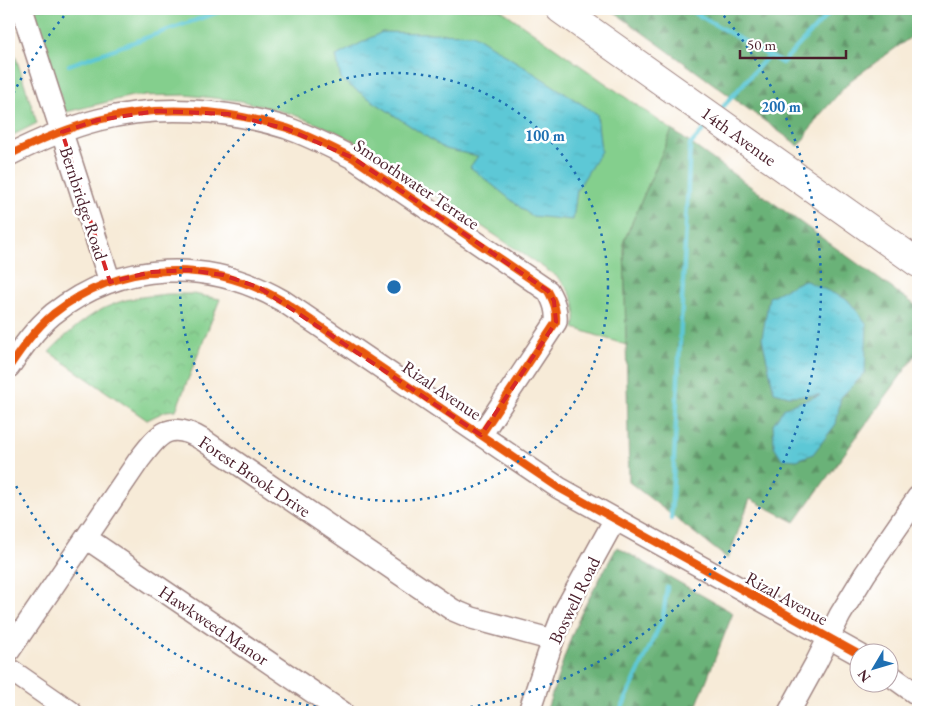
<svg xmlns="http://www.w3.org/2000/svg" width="927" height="721" viewBox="0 0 927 721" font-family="'EB Garamond',serif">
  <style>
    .grass { fill: #84cf8d; stroke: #67775c }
    .forest { fill: url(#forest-firs); stroke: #5a6852 }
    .park { fill: url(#park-crowns); stroke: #67775c }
    .water { fill: url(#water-ripples); stroke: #547480 }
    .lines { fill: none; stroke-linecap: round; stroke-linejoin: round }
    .stream { stroke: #5dc8d6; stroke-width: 4.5 }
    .minor-casing { stroke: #a08582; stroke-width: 24 }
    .major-casing { stroke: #a08582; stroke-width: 30 }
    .minor { stroke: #fff; stroke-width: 21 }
    .major { stroke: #fff; stroke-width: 28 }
    .cycleway-casing { stroke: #fff; stroke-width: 11 }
    .cycleway { stroke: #e8590c; stroke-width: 8 }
    .marked { fill: none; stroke: #d62828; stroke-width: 4; stroke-dasharray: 10 6; stroke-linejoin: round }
    .ring { fill: none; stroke: #1f6fb2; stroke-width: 2.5; stroke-dasharray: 2.5 5 }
    .labels { text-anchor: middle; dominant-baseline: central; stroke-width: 5; stroke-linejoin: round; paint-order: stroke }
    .street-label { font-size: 18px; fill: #4a1f2b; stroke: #fff }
    .centre { fill: #1f6fb2; stroke: #fff; stroke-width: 2.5 }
    .ring-label { font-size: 15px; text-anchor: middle; font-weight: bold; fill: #1f6fb2; stroke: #fff; stroke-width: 5; stroke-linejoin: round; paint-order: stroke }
  </style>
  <defs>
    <pattern id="forest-firs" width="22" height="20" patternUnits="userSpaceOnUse" patternTransform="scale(1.25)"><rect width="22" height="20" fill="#6bb278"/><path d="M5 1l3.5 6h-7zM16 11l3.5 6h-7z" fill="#5a9063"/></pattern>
    <pattern id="park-crowns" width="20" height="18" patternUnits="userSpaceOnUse" patternTransform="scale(1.25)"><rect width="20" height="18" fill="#84cf8d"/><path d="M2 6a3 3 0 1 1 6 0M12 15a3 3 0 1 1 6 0" fill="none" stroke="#74b17a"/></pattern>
    <pattern id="water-ripples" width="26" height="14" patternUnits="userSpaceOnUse" patternTransform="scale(1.25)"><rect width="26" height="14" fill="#5dc8d6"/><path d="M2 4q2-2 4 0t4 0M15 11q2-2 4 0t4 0" fill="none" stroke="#52abb8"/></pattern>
  </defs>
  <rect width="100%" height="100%" fill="#fff"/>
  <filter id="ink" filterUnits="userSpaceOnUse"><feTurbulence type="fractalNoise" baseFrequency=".02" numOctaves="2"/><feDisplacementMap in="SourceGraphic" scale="10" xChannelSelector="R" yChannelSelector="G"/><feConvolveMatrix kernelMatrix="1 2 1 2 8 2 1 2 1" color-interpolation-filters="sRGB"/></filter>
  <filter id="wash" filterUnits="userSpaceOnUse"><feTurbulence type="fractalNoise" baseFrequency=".0096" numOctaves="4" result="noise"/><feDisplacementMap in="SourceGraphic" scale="20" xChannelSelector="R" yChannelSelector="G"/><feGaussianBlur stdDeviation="1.12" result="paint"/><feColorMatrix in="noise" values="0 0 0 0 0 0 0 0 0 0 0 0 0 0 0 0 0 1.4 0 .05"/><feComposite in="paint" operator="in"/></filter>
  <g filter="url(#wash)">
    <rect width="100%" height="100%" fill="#f7ebd8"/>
    <path class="grass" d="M31,9H500L672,130L624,241L626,345L574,328C578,304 573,293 556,276L356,142L335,131L292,114L242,101L186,95L132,96L66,112Z
      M9,36L37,123L9,137Z"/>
    <path class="forest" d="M610,9H918V32L851,80L819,116L799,146Z
      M672,130L918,307V352L795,522L750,499L728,559L629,482L624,241Z
      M617,547L733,613L694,712H546L571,637L582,611Z"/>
    <path class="park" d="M168,294H193L220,299L176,410L166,411L147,420L49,352C67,334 89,313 114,304C131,297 150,296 168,294Z"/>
    <path class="water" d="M382,32L473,34L597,114L601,151L577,190L573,220L531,216L470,167L478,156L445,149L341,80L336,56Z
      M804,280L848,300L867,324L865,373L841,397L836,424L813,454L797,460L782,459L774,446L773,424L785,407L820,395L789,396L774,392L762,338L769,297Z"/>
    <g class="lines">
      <path class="stream" d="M688,9L782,63L833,9
        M69,65L227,9
        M722,108L769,55
        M671,519L690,145L706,127
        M620,712L663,618L667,587"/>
    </g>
  </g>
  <g filter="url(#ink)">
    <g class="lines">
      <defs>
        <path id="minor" d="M22,9L110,282
          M9,155C37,141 67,128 98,120C158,104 227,109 287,128C310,136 331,147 353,158L548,291C554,302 557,310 556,322L481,435
          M9,367C22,348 35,329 53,314C121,260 209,258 283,301L559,488L860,655
          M86,538L342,712
          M9,651L139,460C159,434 169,419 203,440L453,610L472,618L553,640
          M9,669L71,712
          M890,675L918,695
          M529,712L553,640L564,612L615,519
          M789,712L816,663L840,615L865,574L918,497"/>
        <path id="major" d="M560,9L918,263"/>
      </defs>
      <use href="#minor" class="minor-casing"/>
      <use href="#major" class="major-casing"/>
      <use href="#minor" class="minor"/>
      <use href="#major" class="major"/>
      <defs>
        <path id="cycleway" d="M9,155C37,141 67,128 98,120C158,104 227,109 287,128C310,136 331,147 353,158L548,291C554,302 557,310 556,322L481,435
          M9,367C22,348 35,329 53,314C121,260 209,258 283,301L559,488L860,655"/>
      </defs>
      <use href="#cycleway" class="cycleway-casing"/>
      <use href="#cycleway" class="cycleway"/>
    </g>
  </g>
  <path class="marked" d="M157,111L228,114L287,129L353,158L548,291L554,301L556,322L481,435L260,288L223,275L189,270L152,272L110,282L62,132L98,120Z"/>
  <g class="ring">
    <circle cx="394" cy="287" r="214"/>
    <path d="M353 712A427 427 0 0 1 10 474M10 100A427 427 0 0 1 69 10M719 10A427 427 0 0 1 435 712"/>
  </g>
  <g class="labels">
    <g class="street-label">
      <text transform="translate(739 136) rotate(36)">14th Avenue</text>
      <text transform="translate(417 184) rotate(34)">Smoothwater Terrace</text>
      <text transform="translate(84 203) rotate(72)">Bernbridge Road</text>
      <text transform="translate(442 390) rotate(34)">Rizal Avenue</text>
      <text transform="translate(255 476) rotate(34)">Forest Brook Drive</text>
      <text transform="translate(787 598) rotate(29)">Rizal Avenue</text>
      <text transform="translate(574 600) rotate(-64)">Boswell Road</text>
      <text transform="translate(214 625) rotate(34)">Hawkweed Manor</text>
    </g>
  </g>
  <circle cx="394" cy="287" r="8" class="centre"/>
  <g class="ring-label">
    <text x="781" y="112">200 m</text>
    <text x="545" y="141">100 m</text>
  </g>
  <rect width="927" height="721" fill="none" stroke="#fff" stroke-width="30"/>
  <g transform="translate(874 668) rotate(232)"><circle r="24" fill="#ffffff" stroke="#b7a5aa"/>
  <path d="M0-4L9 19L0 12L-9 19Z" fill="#1f6fb2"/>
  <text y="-8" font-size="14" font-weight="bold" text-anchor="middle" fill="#4a1f2b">N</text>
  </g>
  <path d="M740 50v8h106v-8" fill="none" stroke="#4a1f2b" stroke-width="2.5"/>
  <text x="747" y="50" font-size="15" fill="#4a1f2b" stroke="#ffffff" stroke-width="4" paint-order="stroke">50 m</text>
</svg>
